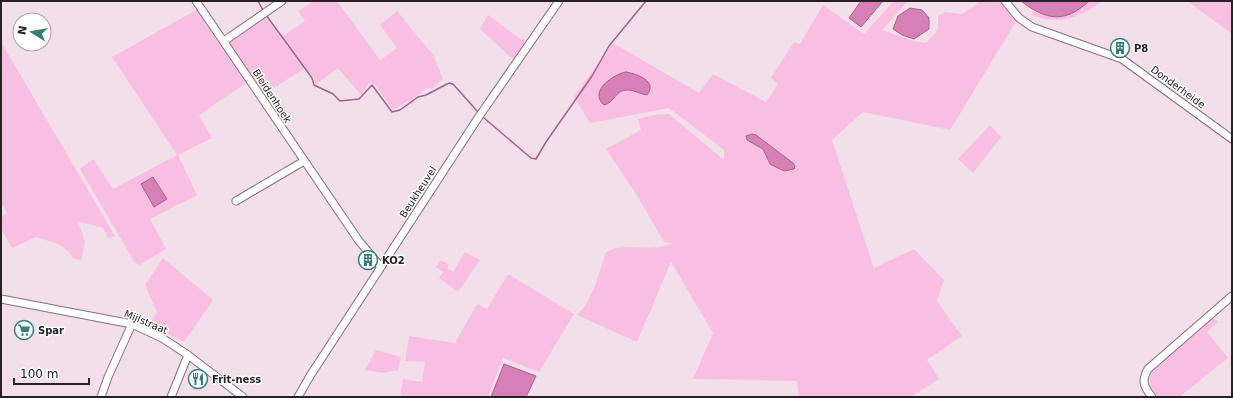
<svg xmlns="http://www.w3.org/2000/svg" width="1233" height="398" viewBox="0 0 1233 398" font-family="'DejaVu Sans',sans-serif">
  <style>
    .green { fill: #f9bfe2 }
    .water { fill: #d77fb7; stroke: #a2628b }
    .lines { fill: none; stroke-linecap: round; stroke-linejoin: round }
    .stream { stroke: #a2628b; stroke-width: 1.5 }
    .minor-casing { stroke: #82717b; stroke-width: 9 }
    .minor { stroke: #fff; stroke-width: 7 }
    .labels { text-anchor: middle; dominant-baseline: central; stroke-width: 3; stroke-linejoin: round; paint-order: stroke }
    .poi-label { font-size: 10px; font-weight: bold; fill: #272024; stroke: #fff; text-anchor: start }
    .street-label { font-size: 10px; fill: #272024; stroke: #fff }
  </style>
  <rect width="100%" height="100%" fill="#f2dfea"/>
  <path class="green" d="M314,1H337L380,60L397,48L380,25L397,11L433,55L443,79L432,89L427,88L413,99L414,101L412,105L408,101L393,110L375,84L369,83L361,95L338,68L315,85L314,78L281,37L305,21L298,11Z
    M894,1H908L882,30L913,41L926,43L938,30V16L945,12L962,14L981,1H1000L1017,20L950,130L863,112L832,140L874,268L914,249L944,280L937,301L962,336L927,360L939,379L911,397H799L797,381L693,379L713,333L671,262L637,342L577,315C593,301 599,272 606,252C626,241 651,254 672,243L664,242L638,197L606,149L641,130L638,119L653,115L669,114L724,160V150L669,108L590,123L574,97L613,43L699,93L713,74L766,102L778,84L771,78L794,42L800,44L823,5L864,34Z
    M1089,1H1102C1079,18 1059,26 1032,15L1033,11C1051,22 1074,15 1089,1Z
    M1190,1H1232V34L1189,2Z
    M198,9L248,82L199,115L212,138L178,155L197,195L150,219L166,249L139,265L135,263L80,169L93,159L113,189L177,155L112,57Z
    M264,15L304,69L261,96L228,44L230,39Z
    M488,15L522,40L523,38L527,42L514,60L480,29Z
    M1,42L115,236L108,239L103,228L78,221L85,242L81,260L73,258C65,243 51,242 36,237L12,248L1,229V216L7,213L1,203Z
    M990,125L1001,137L973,173L958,159Z
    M465,252L480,260L458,292L439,278L443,272L436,267L441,260L449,265L447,268L453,272Z
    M163,258L213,300L184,342L154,326L152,329L148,326L157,312L145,285Z
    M508,274L574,314L539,372L503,358L488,397H400L403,379L422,382L425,362L405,361L409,336L455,343L477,304L487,309Z
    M1213,317L1218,322L1207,332L1228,358L1179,397H1158C1150,389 1149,383 1151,371Z
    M376,350L401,357L398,370L384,373L365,370Z"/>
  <path class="water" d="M861,1H883L861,27L849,18Z
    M1021,1H1089C1065,24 1045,20 1021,1Z
    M910,8L922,10L929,18V29L914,39L902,35L893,29L898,16Z
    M626,72C637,74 658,81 647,95C640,94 634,90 628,90C616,89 614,103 604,105C588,91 614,74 626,72Z
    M752,134L756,135L793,163L795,166L794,169L784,171L770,164L763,149L747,140L746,136Z
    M153,177L167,199L154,207L141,184Z
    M504,364L536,376L526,397H491Z"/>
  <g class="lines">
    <path class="stream" d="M258,1L263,10
      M266,15L312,78L314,85L333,94L340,101L359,99L372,85L392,112L400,110L418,97L426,95L449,83L453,84L478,112
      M484,118L531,158L536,159L546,142L592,76L609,46L646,1"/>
    <defs>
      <path id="minor" d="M196,1L359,241L381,267
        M1005,1L1019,18L1032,27L1122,59L1232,139
        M224,41L282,1
        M236,201L304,161
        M1,299L132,324L162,338L188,355L243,397
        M101,397L108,377L132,324
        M171,397L188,355
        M298,397L310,376L478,118L559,1
        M1152,397C1144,387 1141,381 1148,369L1232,296"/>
    </defs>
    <use href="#minor" class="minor-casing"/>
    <use href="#minor" class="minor"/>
  </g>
  <defs>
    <symbol id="building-ring" viewBox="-11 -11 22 22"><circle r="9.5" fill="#fff" stroke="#357e7b" stroke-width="1.5"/><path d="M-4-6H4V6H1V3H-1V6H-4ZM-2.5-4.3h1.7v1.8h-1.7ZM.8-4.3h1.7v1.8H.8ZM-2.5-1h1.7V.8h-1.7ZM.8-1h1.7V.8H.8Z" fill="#357e7b"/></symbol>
    <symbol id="supermarket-ring" viewBox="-11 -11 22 22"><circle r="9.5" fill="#fff" stroke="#357e7b" stroke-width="1.5"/><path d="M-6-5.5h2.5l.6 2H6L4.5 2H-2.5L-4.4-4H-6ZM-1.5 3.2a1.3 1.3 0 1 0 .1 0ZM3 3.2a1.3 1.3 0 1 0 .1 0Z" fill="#357e7b"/></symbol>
    <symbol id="restaurant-ring" viewBox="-11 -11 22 22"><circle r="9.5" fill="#fff" stroke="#357e7b" stroke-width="1.5"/><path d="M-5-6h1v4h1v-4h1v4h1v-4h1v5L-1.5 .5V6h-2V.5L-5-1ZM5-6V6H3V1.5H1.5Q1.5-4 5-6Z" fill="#357e7b"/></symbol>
  </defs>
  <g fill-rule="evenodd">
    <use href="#building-ring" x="1109" y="37" width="22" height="22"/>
    <use href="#building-ring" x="357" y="249" width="22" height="22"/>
    <use href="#supermarket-ring" x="13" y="319" width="22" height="22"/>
    <use href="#restaurant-ring" x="187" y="368" width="22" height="22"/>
  </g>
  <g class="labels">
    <g class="poi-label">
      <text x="1134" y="48">P8</text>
      <text x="382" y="260">KO2</text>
      <text x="38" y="330">Spar</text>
      <text x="212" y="379">Frit-ness</text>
    </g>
    <g class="street-label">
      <text transform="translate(1178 87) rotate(36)">Donderheide</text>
      <text transform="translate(272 96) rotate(57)">Bleidenhoek</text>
      <text transform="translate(418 192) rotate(-57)">Beukheuvel</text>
      <text transform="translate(146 322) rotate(23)">Mijlstraat</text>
    </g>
  </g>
  <rect width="1233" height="398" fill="none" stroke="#272024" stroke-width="4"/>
  <g transform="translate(32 32) rotate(281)"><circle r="19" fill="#ffffff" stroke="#a9a6a7"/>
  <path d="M0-3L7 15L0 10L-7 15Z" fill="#357e7b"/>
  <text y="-6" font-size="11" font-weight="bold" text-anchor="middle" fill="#272024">N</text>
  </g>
  <path d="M14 378v6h75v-6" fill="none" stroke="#272024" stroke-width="2"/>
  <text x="20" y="378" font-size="12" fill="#272024" stroke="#ffffff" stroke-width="3" paint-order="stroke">100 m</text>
</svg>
